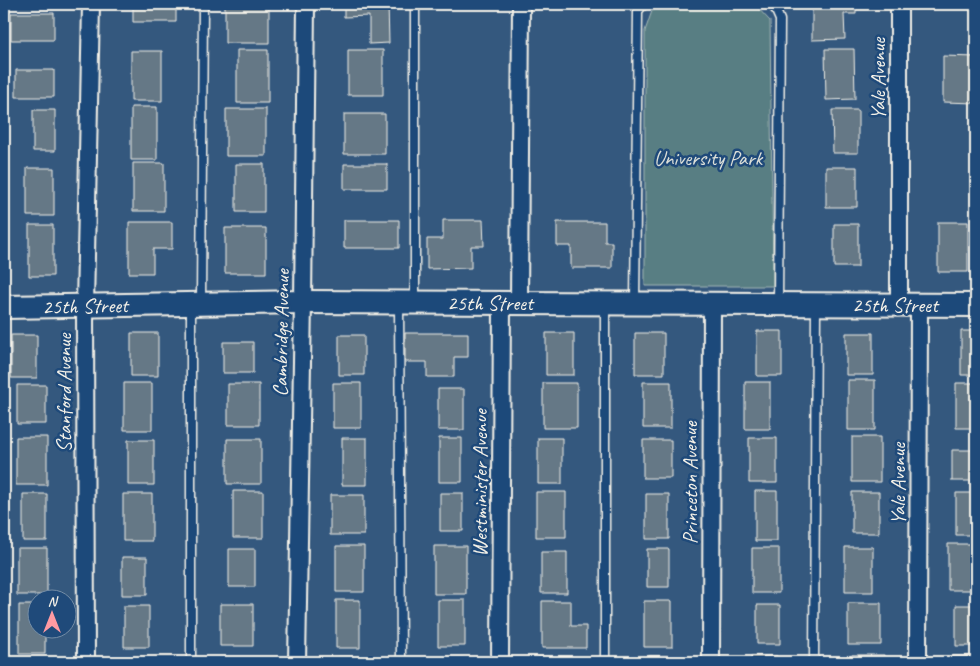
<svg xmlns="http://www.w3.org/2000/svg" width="980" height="666" viewBox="0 0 980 666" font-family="Caveat,sans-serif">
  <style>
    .green { fill: #587e83; stroke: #a6b8b6 }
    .building { fill: #657886; stroke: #f4f1e8 }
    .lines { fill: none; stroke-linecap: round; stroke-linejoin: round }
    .lane-casing { stroke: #f4f1e8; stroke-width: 11 }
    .street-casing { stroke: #f4f1e8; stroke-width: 20 }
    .secondary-casing { stroke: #f4f1e8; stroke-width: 26 }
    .lane { stroke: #1f4a7a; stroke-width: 8 }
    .street { stroke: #1f4a7a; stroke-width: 16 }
    .secondary { stroke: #1f4a7a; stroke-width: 22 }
    .labels { text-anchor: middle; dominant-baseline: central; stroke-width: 5; stroke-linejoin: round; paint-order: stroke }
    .street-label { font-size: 21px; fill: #f4f1e8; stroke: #1f4a7a }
    .park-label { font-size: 21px; fill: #dde0d9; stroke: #1f4a7a }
  </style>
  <rect width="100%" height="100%" fill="#34587e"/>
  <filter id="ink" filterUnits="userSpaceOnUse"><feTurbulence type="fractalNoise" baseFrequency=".02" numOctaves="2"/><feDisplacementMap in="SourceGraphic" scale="10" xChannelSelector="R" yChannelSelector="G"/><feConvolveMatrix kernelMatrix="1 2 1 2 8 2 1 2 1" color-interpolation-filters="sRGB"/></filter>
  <g filter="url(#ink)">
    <path class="green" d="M666,4H754L770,21L773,286H645V31L652,11Z"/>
    <path class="building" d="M133,4H176V22H133Z
      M225,4H269V43H225Z
      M344,4H388L389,43L369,44V16L344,17Z
      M812,4H856V14H844L845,39L812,40Z
      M11,13H54V40H11Z
      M825,49H854L855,99L826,100Z
      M237,50H268V103H237Z
      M348,50H383V95H348Z
      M131,51H162V101H131Z
      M943,56L976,57V103L943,102Z
      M16,70H54V97H16Z
      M131,107H157V160H131Z
      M226,109H266V156H226Z
      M33,110H55V151H33Z
      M832,110H858V153H833Z
      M344,114H385V154H344Z
      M133,163H164V211H133Z
      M236,164H264V212H236Z
      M344,164H387V189H344Z
      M826,167H857V207H826Z
      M27,168H54V216H27Z
      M344,220H399V248H344Z
      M443,220H483L484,246H471V268L427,269V239H443Z
      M129,222H172V249H153V273H129Z
      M557,222H605V242H612V268H571V246H557Z
      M938,222H968V272H938Z
      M834,224H858V267H834Z
      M29,225H53V276H29Z
      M225,228H266V273H225Z
      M757,331H782V376H757Z
      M961,331H976V375H961Z
      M131,333H158V376H131Z
      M405,333H468V357H454V377H427V362H405Z
      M546,333H574V375H546Z
      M635,333H664V374H635Z
      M846,333H873V375H846Z
      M11,335H37V378H11Z
      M339,335H364V375H339Z
      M223,342H253V373H223Z
      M848,380H875V430H848Z
      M643,382H671V428H643Z
      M745,382H770V429H745Z
      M124,383H152V430H124Z
      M333,383H361V428H333Z
      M543,383H577V428H543Z
      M956,383H976V428H956Z
      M228,384H259V425H228Z
      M17,385H46V424H17Z
      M438,389H464V430H438Z
      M16,437H47V485H16Z
      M852,437H880V482H852Z
      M342,438H367V485H342Z
      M439,438H462V482H439Z
      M538,438H562V484H538Z
      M749,438H777V483H749Z
      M227,439H261V484H227Z
      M128,440H154V485H128Z
      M643,440H671V478H643Z
      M952,450H976V481H952Z
      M233,491H263V538H233Z
      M755,491H777V541H755Z
      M536,492H566V537H536Z
      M852,492H879V533H852Z
      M440,493H463V531H440Z
      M956,493H976V535H956Z
      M23,494H47V541H23Z
      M123,494H152V541H123Z
      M646,494H669V539H646Z
      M330,495H364V535H330Z
      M948,544H976V590H948Z
      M336,546H364V592H336Z
      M434,546H466V594H434Z
      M845,547H873V592H845Z
      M17,548H47V595H17Z
      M752,548H779V593H752Z
      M229,549H255V587H229Z
      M647,549H669V587H647Z
      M541,552H567V593H541Z
      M122,557H147V595H122Z
      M336,600H360V648H336Z
      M438,600H465V646H438Z
      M542,601H571V626H586V648H542Z
      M644,601H672V647H644Z
      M848,603H881V645H848Z
      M220,604H253V646H220Z
      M19,605H38V628H45V654H19Z
      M757,605H780V644H757Z
      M956,605H976V646H956Z
      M124,606H149V647H124Z
      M852,655H884V662H852Z
      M649,656H674V662H649Z
      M751,656H777V662H751Z
      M952,656H976V662H952Z
      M338,657H371V662H338Z
      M538,657H564V662H538Z
      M221,658H255V662H221Z
      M436,658H463V662H436Z
      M22,659H43V662H22Z
      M127,659H156V662H127Z"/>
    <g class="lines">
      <defs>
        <path id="lane" d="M415,4V302
          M773,4L780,20L778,303
          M201,302L203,4
          M635,302L638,11L644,4
          M399,304L401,662
          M605,305V662
          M191,307V662
          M814,662L816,307"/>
        <path id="street" d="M519,303L521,4
          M899,305V4
          M86,662L85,306L91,4
          M297,662L303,302L306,4
          M500,662L502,303
          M711,662L712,304
          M918,662L919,305"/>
        <path id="secondary" d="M4,307L303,302L976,305"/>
      </defs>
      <use href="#lane" class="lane-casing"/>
      <use href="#street" class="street-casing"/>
      <use href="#secondary" class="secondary-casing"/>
      <use href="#lane" class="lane"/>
      <use href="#street" class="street"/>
      <use href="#secondary" class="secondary"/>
    </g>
  </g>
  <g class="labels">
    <g class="street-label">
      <text transform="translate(878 79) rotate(-90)">Yale Avenue</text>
      <text x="490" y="303">25th Street</text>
      <text x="895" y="305">25th Street</text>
      <text transform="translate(85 306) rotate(-1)">25th Street</text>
      <text transform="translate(281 333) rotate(-89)">Cambridge Avenue</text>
      <text transform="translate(64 393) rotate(-90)">Stanford Avenue</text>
      <text transform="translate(480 483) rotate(-90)">Westminister Avenue</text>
      <text transform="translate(690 483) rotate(-90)">Princeton Avenue</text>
      <text transform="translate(898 484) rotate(-90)">Yale Avenue</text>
    </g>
    <g class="park-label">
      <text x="708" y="158">University Park</text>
    </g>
  </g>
  <rect width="980" height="666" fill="none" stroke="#1f4a7a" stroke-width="20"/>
  <rect x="10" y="10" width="960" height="646" fill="none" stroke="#f4f1e8" stroke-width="2" filter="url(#ink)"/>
  <g transform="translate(52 614)"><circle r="24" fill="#1f4a7a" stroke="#748da6"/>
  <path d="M0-4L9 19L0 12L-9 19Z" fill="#ff9aa2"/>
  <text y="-8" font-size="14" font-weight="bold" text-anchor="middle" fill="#f4f1e8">N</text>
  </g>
</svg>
